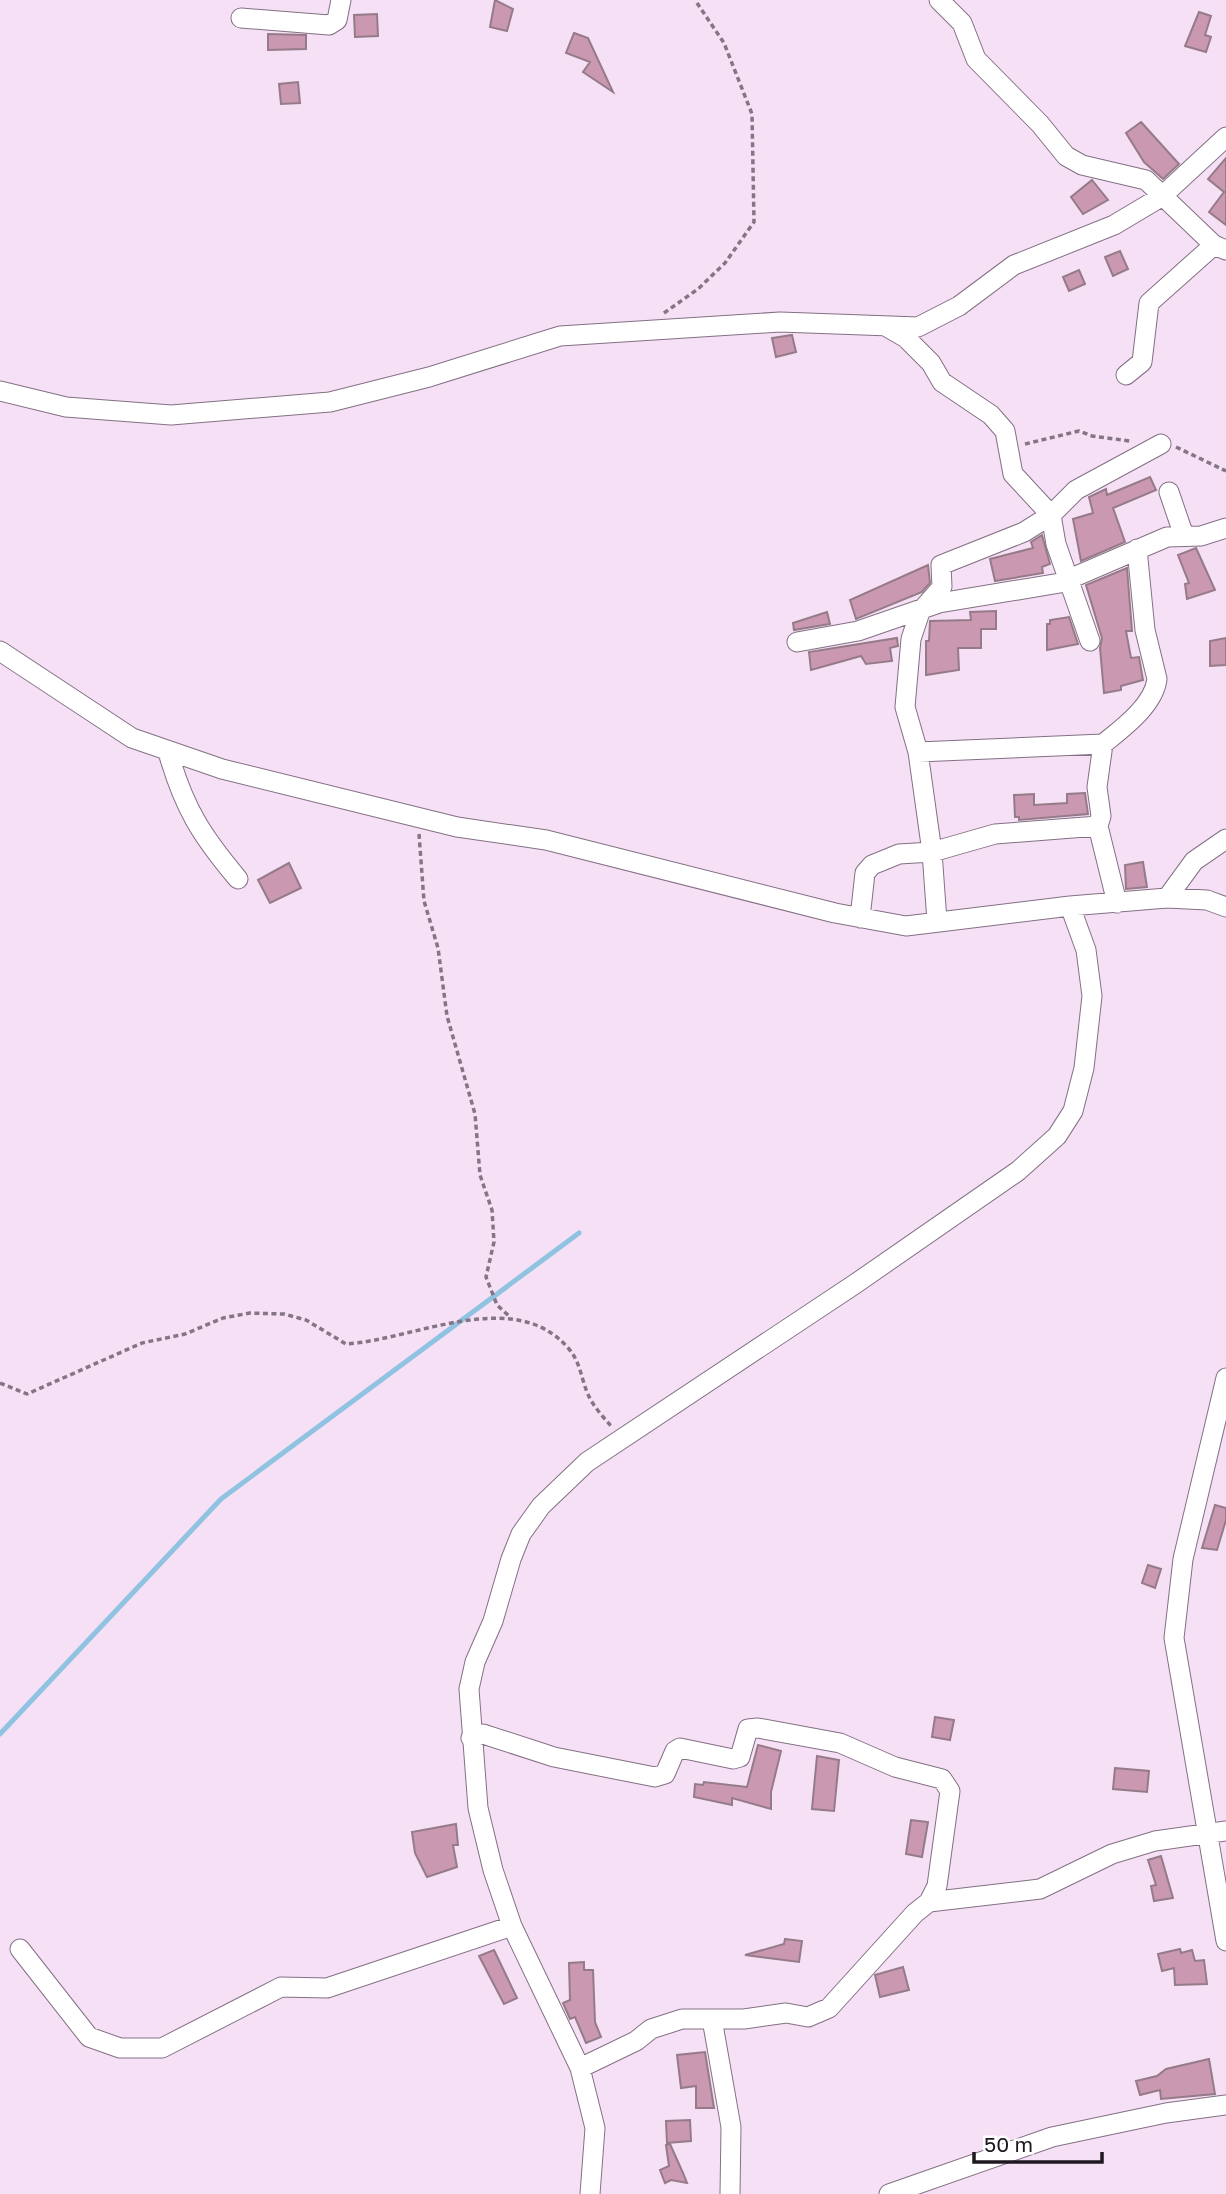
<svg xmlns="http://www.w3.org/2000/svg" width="1226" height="2194" viewBox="0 0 1226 2194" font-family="'Golos Text',sans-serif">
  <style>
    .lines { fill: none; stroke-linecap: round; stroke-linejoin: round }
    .stream { stroke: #90c3e1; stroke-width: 5 }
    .building { fill: #ca98b1; stroke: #957b88; stroke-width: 2 }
    .minor-casing { stroke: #837084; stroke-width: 21 }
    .path { stroke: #847584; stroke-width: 3.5; stroke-dasharray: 5 3.5; stroke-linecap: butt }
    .minor { stroke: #fff; stroke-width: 19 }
  </style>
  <rect width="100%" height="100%" fill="#f6e0f6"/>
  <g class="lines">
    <path class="stream" d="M0,1734L221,1499L579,1233"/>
  </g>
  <path class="building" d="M495,0L513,9L507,31L490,27Z
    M1199,12L1211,16L1205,35L1211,37L1206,52L1185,46Z
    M377,14L378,36L355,37L354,15Z
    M574,33L588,38L613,92L583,72L590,62L566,53Z
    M268,34L306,35V49L268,50Z
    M298,82L300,103L281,104L279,84Z
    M1141,122L1179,164L1163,179L1144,162L1126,133Z
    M1226,158V225L1209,212L1224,192L1208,179Z
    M1092,180L1108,200L1083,214L1071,197Z
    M1120,251L1128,269L1113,276L1105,257Z
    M1079,270L1085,284L1069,291L1063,277Z
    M792,335L796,352L776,357L772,338Z
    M1150,477L1156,490L1113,508L1125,542L1081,561L1073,519L1093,513L1089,497L1106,489L1107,495Z
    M1042,535L1050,564L1042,567L1043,573L995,581L990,559L1033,548L1031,542Z
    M1196,548L1215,590L1187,599L1185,584L1189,583L1178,555Z
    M928,565L930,583L922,592L856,619L850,600Z
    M1127,568L1132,631H1126L1131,658L1139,657L1143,680L1121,686V690L1104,693L1100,648L1102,638L1086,585Z
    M996,611V629H981V648H958L959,670L926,675V641H929L930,621L971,620L970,612Z
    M827,612L830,624L794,630L793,623Z
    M1069,617L1078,644L1047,650V624H1050V620Z
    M897,638L898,646L890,648L892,661L866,664L861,656L811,670L809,652Z
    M1226,638V665L1210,666V641Z
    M1085,793L1088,814L1019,820V817H1015L1014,795L1034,794V805L1067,803V794Z
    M1143,862L1147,887L1126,889L1125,865Z
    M289,863L301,888L270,903L258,880Z
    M1215,1505L1226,1508V1520L1217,1550L1202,1548Z
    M1148,1565L1161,1569L1155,1588L1142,1583Z
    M935,1717L954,1720L950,1740L932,1737Z
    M758,1745L781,1751L771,1792V1809L732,1798V1805L694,1797L695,1784L703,1785L704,1782L747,1787Z
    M817,1756L839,1760L834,1811L812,1809Z
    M1115,1768L1149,1771L1147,1792L1113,1789Z
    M911,1820L928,1822L922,1857L906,1854Z
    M456,1824L458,1845H453L457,1867L427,1877L415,1853L412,1832Z
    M1161,1856L1173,1898L1154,1901L1151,1886L1156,1885L1148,1860Z
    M785,1939L802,1941L799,1962L745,1955L784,1944Z
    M1180,1949L1181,1953L1192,1950L1195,1961L1204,1960L1207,1984L1175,1985L1174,1968L1162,1971L1158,1954Z
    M494,1950L517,1998L504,2004L479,1956Z
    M584,1962V1970H593L595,2022L601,2037L586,2043L575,2017L570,2019L563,2003L570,2000L569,1963Z
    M903,1967L909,1990L880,1997L875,1975Z
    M705,2052L714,2108H696V2086L681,2088L677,2055Z
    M1209,2059L1215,2094L1161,2099L1160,2090L1140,2095L1136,2081L1157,2076L1166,2069Z
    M690,2120L691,2141L667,2143L666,2121Z
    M670,2144L683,2173L687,2183L671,2180L665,2183L660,2170L669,2166L666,2145Z"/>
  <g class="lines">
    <defs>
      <path id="minor" d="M939,0L962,23L976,59L1040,124L1066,156L1082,165L1146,180L1214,245L1226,250
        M241,18L329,25L337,20L341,0
        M887,327L906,338L931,363L942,382L991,415L1005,431L1013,474L1051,515L1056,544L1090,641
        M1126,375L1142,362L1149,303L1214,245
        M0,391L66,407L171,415L330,402L429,377L560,336L780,322L918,327L959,306L1014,265L1114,225L1161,197L1226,137
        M1169,492L1184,536
        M797,642L858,631L939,603L1060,583L1167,537L1201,536L1226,528
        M0,651L132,738L222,769L457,827L546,840L835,913L906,926L1070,906L1167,898L1207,900L1226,907
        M168,752C184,808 201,835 238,879
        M918,752L1103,744
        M1167,898L1194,861L1226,839
        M1117,903L1098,826L1101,816L1097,787L1103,744C1123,728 1154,705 1157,679L1145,630L1137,549
        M860,918L865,873L872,865L899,854L932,852L995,834L1098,826
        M937,921L932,852L918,752L905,707L911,639L920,612L942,587L941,565L1024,532L1051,515L1076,490L1161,444
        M1226,1378L1183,1559L1174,1638L1226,1941
        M471,1738L483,1734L554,1757L655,1777L665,1774L675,1751L680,1748L733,1759L740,1757L748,1729L758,1728L840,1743L895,1767L942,1779L950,1791L937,1886L929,1902
        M20,1949L89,2037L120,2048H162L281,1987L327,1988L512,1926
        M712,2019L731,2127L730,2194
        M580,2068L636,2041L651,2029L682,2019H744L786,2013L808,2017L829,2008L915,1913L929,1902L1040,1889L1112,1854L1155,1841L1226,1831
        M590,2194L595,2128L580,2068L512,1926L493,1870L478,1808L469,1689L475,1662L493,1621L511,1559L521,1534L541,1506L587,1462L855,1284L1018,1171L1057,1136L1073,1111L1084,1068L1092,996L1086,950L1070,906
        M889,2194L1052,2137L1166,2113L1226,2105"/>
    </defs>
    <use href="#minor" class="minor-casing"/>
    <path class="path" d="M664,313L698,289L725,263L754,222L752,114L724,43L695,0
      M1025,444L1079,431L1092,436L1130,441
      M1176,447L1226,471
      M419,834L424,901L438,948L447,1016L475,1114L480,1175L492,1210L494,1242L486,1277L497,1305L509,1316
      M0,1383L27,1394L142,1343L185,1334L223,1318L250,1313L284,1314L306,1320L346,1344C414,1340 515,1285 569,1349C580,1362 581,1377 587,1392C592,1405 603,1417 612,1427"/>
    <use href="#minor" class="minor"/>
  </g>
  <path d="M974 2152v10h128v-10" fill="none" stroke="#201820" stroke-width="3.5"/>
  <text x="984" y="2152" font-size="21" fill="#201820" stroke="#ffffff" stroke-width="5" paint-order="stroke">50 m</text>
</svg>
